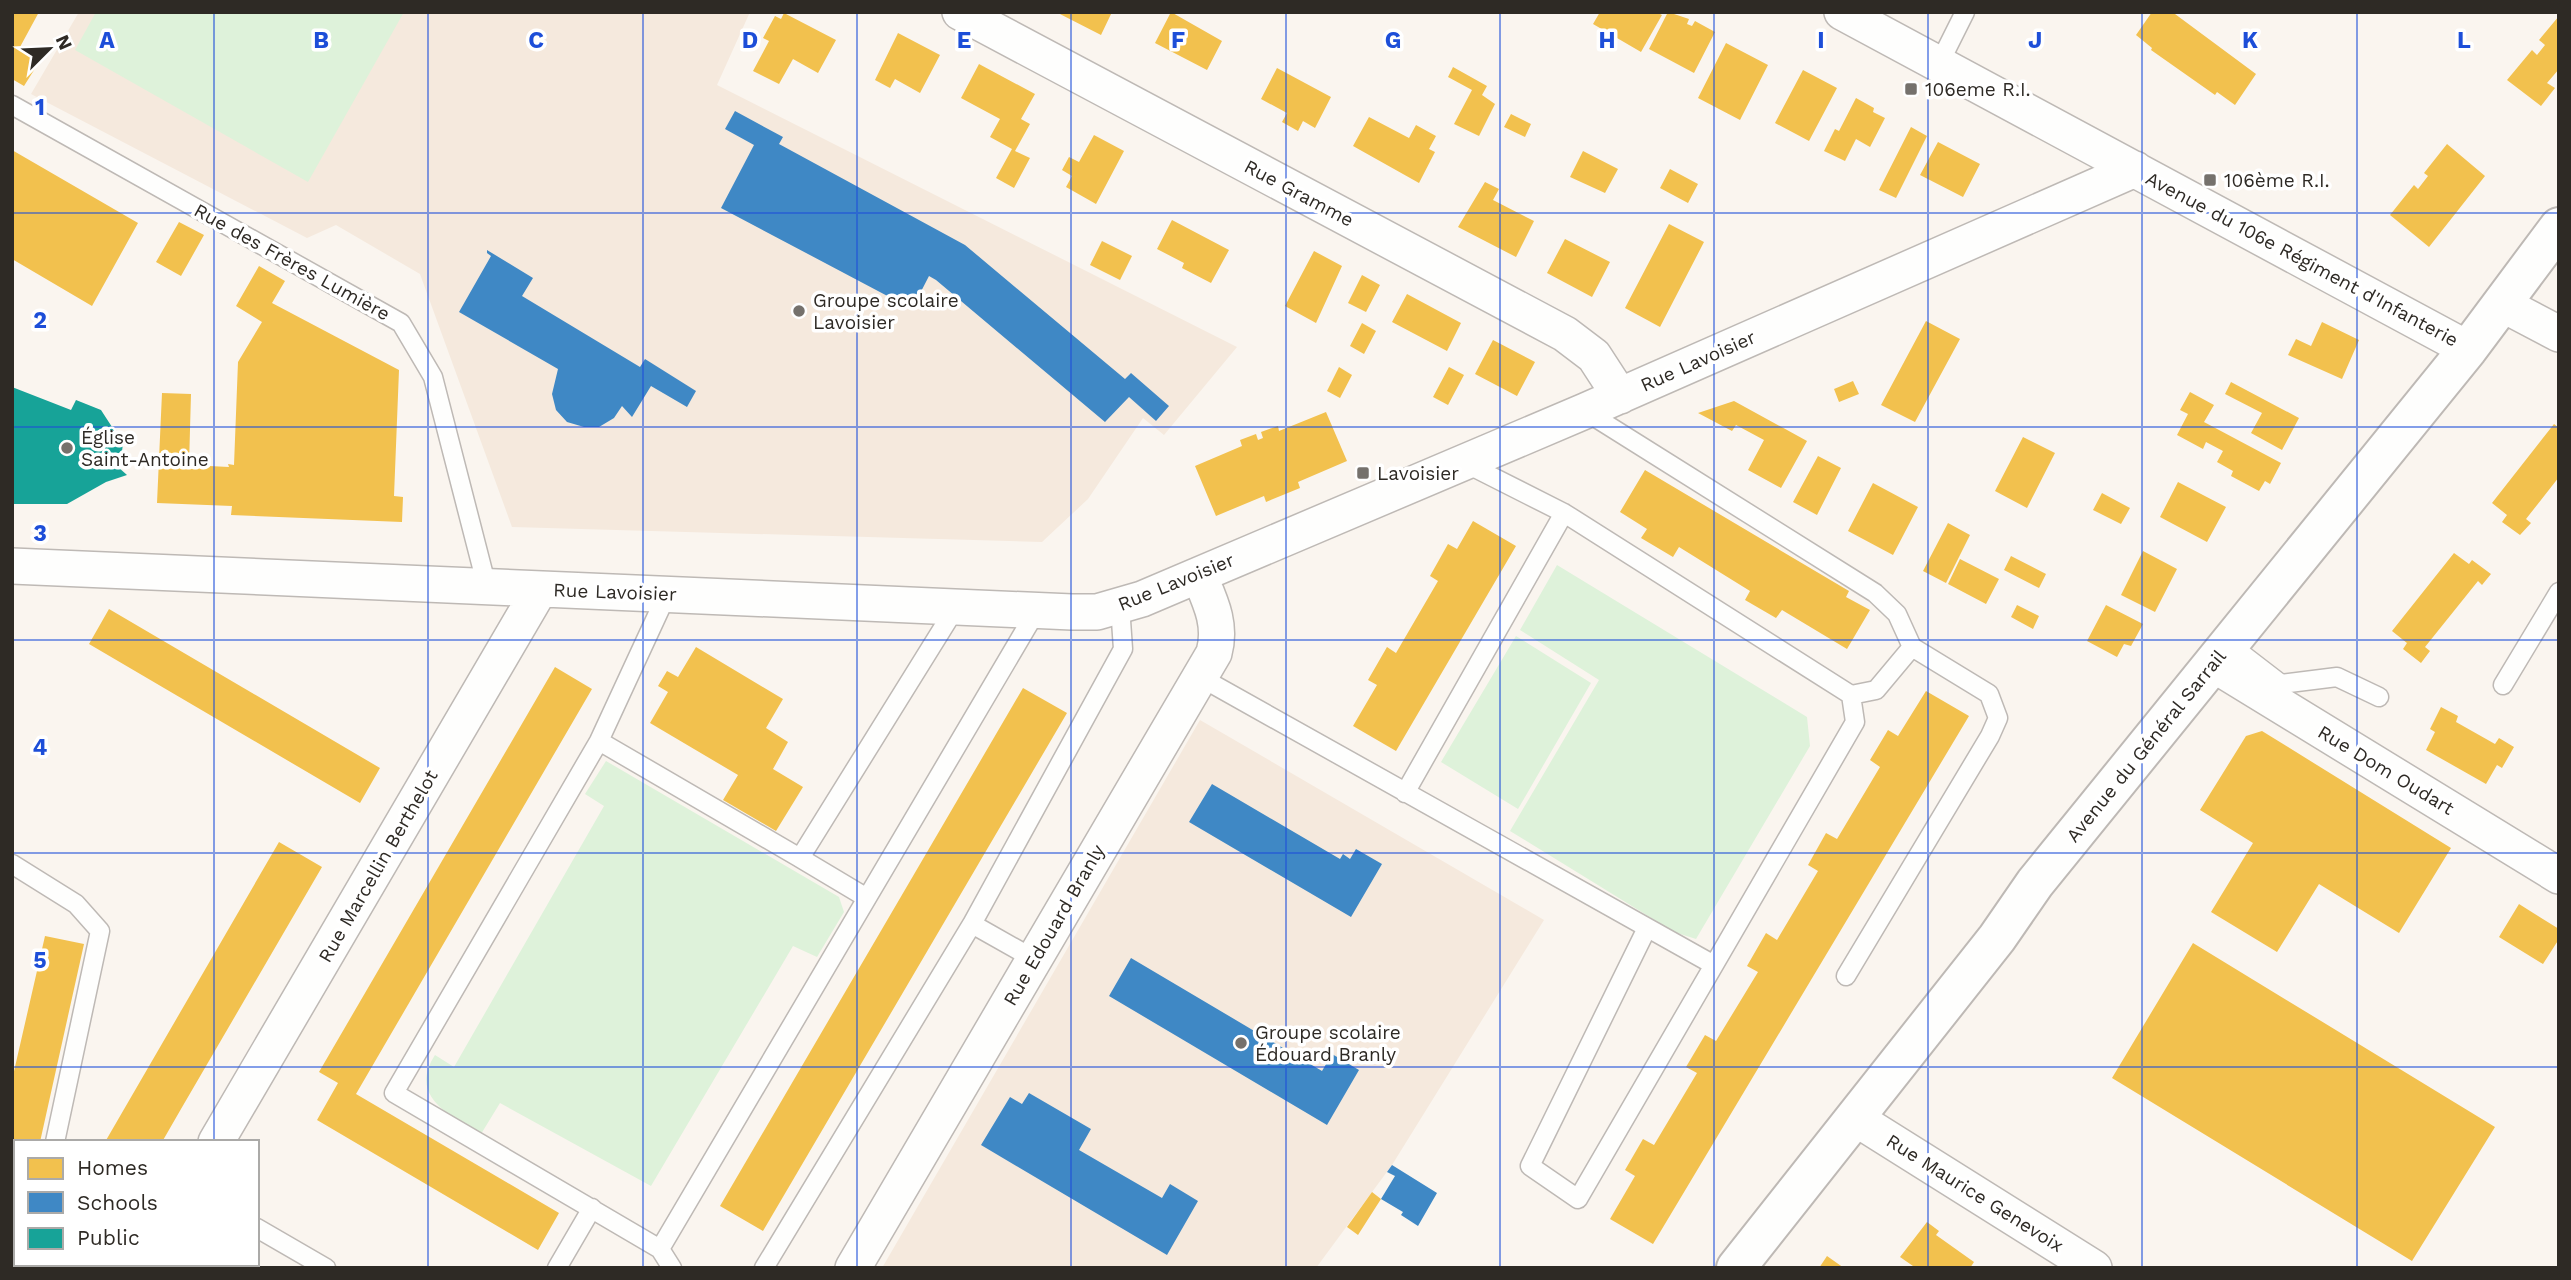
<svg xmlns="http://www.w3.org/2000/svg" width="2571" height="1280" viewBox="0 0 2571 1280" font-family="'Work Sans',sans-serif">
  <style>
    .built { fill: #f5e9dd }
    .green { fill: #def2da }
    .homes { fill: #f2c14e }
    .schools { fill: #3f88c5 }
    .public { fill: #17a398 }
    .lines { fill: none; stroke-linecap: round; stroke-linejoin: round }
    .service-casing { stroke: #beb9b5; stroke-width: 21 }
    .minor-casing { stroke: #beb9b5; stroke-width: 38 }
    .secondary-casing { stroke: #beb9b5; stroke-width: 42 }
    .service { stroke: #fefefd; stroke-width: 18 }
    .minor { stroke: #fefefd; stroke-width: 35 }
    .secondary { stroke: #fefefd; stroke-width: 38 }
    .grid { fill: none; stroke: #1d4ed8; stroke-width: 2; stroke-opacity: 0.55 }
    .poi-dot { fill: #75716c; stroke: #fff; stroke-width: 2.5 }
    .labels { text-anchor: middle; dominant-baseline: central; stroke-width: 7; stroke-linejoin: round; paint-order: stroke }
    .poi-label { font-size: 19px; fill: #2e2a25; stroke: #fff; text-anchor: start }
    .street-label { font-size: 19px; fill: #2e2a25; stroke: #fff }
    .grid-label { font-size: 23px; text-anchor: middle; font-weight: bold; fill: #1d4ed8; stroke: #fff; stroke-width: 7; stroke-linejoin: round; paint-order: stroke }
  </style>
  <rect width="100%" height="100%" fill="#faf5ef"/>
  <path class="built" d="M79,12H750L717,85L1237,347L1164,435L1143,418L1088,499L1042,542L512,527L420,274L336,225L307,238L31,94Z
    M1200,720L1544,920L1392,1165L1316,1268H882Z"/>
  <path class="green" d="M96,12H404L308,182L75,50Z
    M1557,565L1807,717L1810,746L1696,939L1674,932L1510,831L1599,680L1520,630Z
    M1516,636L1591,683L1518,809L1441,762Z
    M606,761L839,897L844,912L817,957L793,946L651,1186L500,1103L481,1134C450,1115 408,1097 435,1055L454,1067L604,806L585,794Z"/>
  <path class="homes" d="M12,12H39L20,47L41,59L24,86L12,79Z
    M1056,12H1112L1101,35Z
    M1171,12L1222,41L1207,70L1155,43Z
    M1600,12H1656L1662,15L1641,52L1593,24Z
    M1668,12L1689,19L1687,24L1692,26L1695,21L1715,32L1694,73L1649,49Z
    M2152,12L2175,14L2256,74L2235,105L2217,92L2215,95L2151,50L2152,48L2136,35Z
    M784,13L836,40L818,73L793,59L779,84L753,71L769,41L763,38L775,16L781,19Z
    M2559,16V69L2547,83L2555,88L2541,106L2507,80L2532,50L2537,55L2545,45L2539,40Z
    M898,33L940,55L920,93L895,79L890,88L875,80Z
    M1726,43L1768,65L1740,120L1698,98Z
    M979,64L1035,94L1021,119L1030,124L1015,151L1030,158L1014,188L996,178L1012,149L990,137L1000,119L961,98Z
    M1453,67L1487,86L1482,95L1495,104L1479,136L1454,124L1472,90L1448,77Z
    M1277,68L1331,97L1315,128L1303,121L1298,131L1282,122L1287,113L1261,99Z
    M1803,70L1837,88L1809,141L1775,123Z
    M1856,98L1874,108L1873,112L1885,118L1870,147L1856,139L1845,161L1824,151L1835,129L1839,131Z
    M1511,114L1531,124L1525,137L1504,127Z
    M1369,117L1409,138L1416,125L1436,136L1429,149L1435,152L1419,183L1353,146Z
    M1911,127L1927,136L1896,198L1879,190Z
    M1094,135L1124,151L1096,204L1066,187L1072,176L1062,170L1069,157L1079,162Z
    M1938,142L1980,164L1963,197L1920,175Z
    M2447,144L2485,176L2429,247L2390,215L2414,185L2418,189L2428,176L2424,173Z
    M12,150L138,223L92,306L12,259Z
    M1583,151L1618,169L1605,193L1570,177Z
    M1670,169L1698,184L1688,203L1660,188Z
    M1485,182L1499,189L1493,200L1534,221L1516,257L1458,227Z
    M1172,220L1229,250L1211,283L1182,268L1184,263L1157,249Z
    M179,222L204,235L181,276L156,262Z
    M1669,224L1704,242L1660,327L1625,308Z
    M1565,239L1610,262L1592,297L1547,273Z
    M1102,241L1132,256L1120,280L1090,265Z
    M1314,251L1342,266L1316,323L1285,306Z
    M259,266L285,281L272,303L399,370L394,496L403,497L402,522L231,515L232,506L157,503L162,393L191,394L189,465L229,467L228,464L234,465L238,362L262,322L236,306Z
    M1362,275L1380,285L1366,312L1348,303Z
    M1407,294L1461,323L1447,351L1392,322Z
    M1926,321L1960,339L1915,422L1881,405Z
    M2322,322L2359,340L2342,379L2288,355L2296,339L2311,346Z
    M1362,323L1376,331L1364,354L1350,346Z
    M1493,340L1535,362L1517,396L1475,374Z
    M1339,367L1352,375L1340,398L1327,391Z
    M1449,367L1464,375L1448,405L1433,397Z
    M1853,381L1859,394L1839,402L1834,389Z
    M2231,382L2299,418L2282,450L2251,433L2262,413L2225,394Z
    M2190,392L2214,405L2204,422L2281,463L2270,484L2265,481L2259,491L2231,476L2233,471L2217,462L2223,451L2206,442L2203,449L2177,435L2188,414L2180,410Z
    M1734,401L1807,441L1781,488L1748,470L1764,440L1736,425L1732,431L1698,413Z
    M1326,412L1347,461L1298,482L1300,488L1266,502L1264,496L1216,516L1195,466L1242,446L1240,440L1256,434L1258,440L1263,438L1261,432L1278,426L1279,431Z
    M2554,424L2559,428V477L2526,519L2531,523L2520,535L2502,522L2507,515L2492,503Z
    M2023,437L2055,453L2027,508L1995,491Z
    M1818,456L1841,468L1817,515L1793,502Z
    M1645,470L1849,591L1846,597L1870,610L1847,649L1782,610L1776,618L1745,600L1750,591L1679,547L1673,557L1641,538L1647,529L1620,512Z
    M2178,482L2226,507L2207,542L2160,517Z
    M1873,483L1918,507L1893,555L1848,531Z
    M2102,493L2130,508L2121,524L2093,510Z
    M1473,521L1516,546L1396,751L1353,726L1377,685L1368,680L1387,647L1396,653L1438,581L1430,576L1448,544L1457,549Z
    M1948,523L1970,535L1946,583L1923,571Z
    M2143,551L2177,569L2155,612L2121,595Z
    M2454,553L2469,564L2472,560L2491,574L2482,585L2478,581L2425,647L2430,651L2421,663L2403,649L2407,643L2392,631Z
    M2011,556L2046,574L2039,588L2004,570Z
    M1960,559L1999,579L1986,604L1948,584Z
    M2017,605L2039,616L2033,629L2011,617Z
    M2106,605L2143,624L2131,646L2124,644L2117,657L2087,641Z
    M109,609L380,768L360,803L89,644Z
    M696,647L783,699L766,728L788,742L773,769L803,787L776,831L723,800L738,775L650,723L668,692L658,686L667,671L678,677Z
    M555,667L592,689L356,1094L559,1213L538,1250L317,1120L338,1083L319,1072Z
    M1023,688L1067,713L763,1231L720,1206Z
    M1926,691L1969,716L1653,1244L1610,1219L1635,1176L1625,1170L1643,1139L1654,1145L1697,1073L1686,1067L1705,1035L1716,1041L1758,972L1747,966L1766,933L1777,940L1818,871L1808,865L1826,833L1837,839L1880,767L1870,760L1888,730L1898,736Z
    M2441,707L2458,716L2456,722L2495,744L2499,738L2514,747L2502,768L2497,765L2486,784L2426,750L2435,732L2430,729Z
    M2262,731L2451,848L2399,933L2319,884L2277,952L2211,912L2253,843L2200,810L2246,736Z
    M279,842L322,867L181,1109L162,1142H105Z
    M2519,904L2559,929V939L2543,964L2499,937Z
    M45,936L84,944L40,1142H16V1199L12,1198V1080Z
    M2193,943L2495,1127L2412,1261L2112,1078Z
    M1372,1192L1381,1199L1358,1235L1347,1227Z
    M1927,1222L1939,1231L1936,1235L1974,1262L1970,1268H1911L1913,1266L1900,1257Z
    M1827,1256L1844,1268H1819Z"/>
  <path class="schools" d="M735,111L783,137L779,144L965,245L1125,379L1131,373L1169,406L1156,421L1129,397L1105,422L936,280L929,276L912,309L721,208L754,145L725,129Z
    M487,250L533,278L522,296L640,367L645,359L696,391L687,407L651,386L632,417L622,406L614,418L599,427H584L567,422L556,410L552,394L558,369L459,312L491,256L487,253Z
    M1212,784L1340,859L1343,854L1350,859L1356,849L1382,864L1351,917L1189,822Z
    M1131,958L1322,1071L1332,1054L1359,1070L1327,1125L1109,996Z
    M1029,1093L1091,1129L1079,1150L1162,1198L1170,1184L1198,1201L1167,1255L981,1145L1010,1097L1022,1104Z
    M1392,1165L1437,1193L1418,1226L1401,1215L1403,1212L1381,1199L1395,1176L1387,1172Z"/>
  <path class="public" d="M12,387L71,410L76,400L101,410L123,444L122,451L109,459L127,475L106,482L67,504H12Z"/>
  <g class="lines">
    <defs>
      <path id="service" d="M1939,64L1965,12
        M12,105L401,323L433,377L487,587
        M1463,462L1564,513L1851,695L1876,690L1912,647L1897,614L1875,593L1585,411
        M667,594L599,741L394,1093L660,1249L672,1268
        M956,607L800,858L867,898L1037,610
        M2229,644L2281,684L2337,677L2379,697
        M1200,677L1714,965L1855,722L1851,695
        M2503,685L2559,592
        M599,741L800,858
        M1405,793L1564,513
        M12,864L76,904L100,931L55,1142
        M1647,928L1530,1166L1578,1199L1714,965
        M1034,959L972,924L1123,649L1120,606
        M1846,976L1990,736L1998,718L1989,694L1912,647
        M12,1220H16
        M257,1228L326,1268
        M660,1249L867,898
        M557,1268L592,1208
        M764,1268L972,924"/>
      <path id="minor" d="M960,12L1565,334L1594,356L1620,396
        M1842,12L2468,349
        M2502,304L2559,334
        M12,566L1072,612H1097L1142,599L1585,411L2135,169
        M2213,664L2559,876
        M1855,1118L2094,1268
        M216,1142L540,589
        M142,1268L144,1264
        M853,1268L1214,653C1222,624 1210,601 1199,575"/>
      <path id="secondary" d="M1736,1268L1997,938L2035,883L2468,349L2559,227"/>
    </defs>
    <use href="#service" class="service-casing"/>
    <use href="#minor" class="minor-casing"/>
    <use href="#secondary" class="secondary-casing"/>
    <use href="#service" class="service"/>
    <use href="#minor" class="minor"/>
    <use href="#secondary" class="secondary"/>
  </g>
  <path class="grid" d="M214,12V1142M428,12V1268M643,12V1268M857,12V1268M1071,12V1268M1286,12V1268M1500,12V1268M1714,12V1268M1928,12V1268M2142,12V1268M2357,12V1268M12,213H2559M12,427H2559M12,640H2559M12,853H2559M12,1067H2559M214,1264V1268"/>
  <g class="poi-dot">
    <rect x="1904" y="82" width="14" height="14" rx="3.5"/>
    <rect x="2203" y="173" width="14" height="14" rx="3.5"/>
    <circle cx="799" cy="311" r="7"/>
    <circle cx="67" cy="448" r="7"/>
    <rect x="1356" y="466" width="14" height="14" rx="3.5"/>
    <circle cx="1241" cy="1043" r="7"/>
  </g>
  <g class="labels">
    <g class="poi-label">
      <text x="1925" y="89">106eme R.I.</text>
      <text x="2224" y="180">106ème R.I.</text>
      <text x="813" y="300">Groupe scolaire<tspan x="813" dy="22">Lavoisier</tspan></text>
      <text x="81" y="437">Église<tspan x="81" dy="22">Saint-Antoine</tspan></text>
      <text x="1377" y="473">Lavoisier</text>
      <text x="1255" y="1032">Groupe scolaire<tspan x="1255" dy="22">Édouard Branly</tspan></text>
    </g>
    <g class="street-label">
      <text transform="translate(1299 193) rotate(28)">Rue Gramme</text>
      <text transform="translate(2302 259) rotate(28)">Avenue du 106e Régiment d'Infanterie</text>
      <text transform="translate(292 262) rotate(29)">Rue des Frères Lumière</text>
      <text transform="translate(1698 361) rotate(-24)">Rue Lavoisier</text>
      <text transform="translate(1176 582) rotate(-22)">Rue Lavoisier</text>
      <text transform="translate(615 592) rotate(2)">Rue Lavoisier</text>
      <text transform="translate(2146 746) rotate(-51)">Avenue du Général Sarrail</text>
      <text transform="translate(2386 770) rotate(31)">Rue Dom Oudart</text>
      <text transform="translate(378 866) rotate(-60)">Rue Marcellin Berthelot</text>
      <text transform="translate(1054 925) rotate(-60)">Rue Edouard Branly</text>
      <text transform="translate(1975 1193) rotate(32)">Rue Maurice Genevoix</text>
    </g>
  </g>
  <g class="grid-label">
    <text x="107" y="48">A</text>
    <text x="321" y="48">B</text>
    <text x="536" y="48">C</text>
    <text x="750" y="48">D</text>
    <text x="964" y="48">E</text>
    <text x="1178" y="48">F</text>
    <text x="1393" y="48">G</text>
    <text x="1607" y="48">H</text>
    <text x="1821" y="48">I</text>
    <text x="2035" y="48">J</text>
    <text x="2250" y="48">K</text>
    <text x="2464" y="48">L</text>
    <text x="40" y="115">1</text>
    <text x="40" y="328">2</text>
    <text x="40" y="541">3</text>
    <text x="40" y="755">4</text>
    <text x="40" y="968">5</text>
  </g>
  <rect width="2571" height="1280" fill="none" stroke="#2e2a25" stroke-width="28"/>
  <rect x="14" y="1140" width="245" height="126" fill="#ffffff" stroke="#abaaa8" stroke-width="2"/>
  <rect x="28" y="1158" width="35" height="21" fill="#f2c14e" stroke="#abaaa8" stroke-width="2"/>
  <text x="77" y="1175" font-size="21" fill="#2e2a25">Homes</text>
  <rect x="28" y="1192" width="35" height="21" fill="#3f88c5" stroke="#abaaa8" stroke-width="2"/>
  <text x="77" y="1210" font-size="21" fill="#2e2a25">Schools</text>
  <rect x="28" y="1228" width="35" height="21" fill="#17a398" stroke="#abaaa8" stroke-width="2"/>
  <text x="77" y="1245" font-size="21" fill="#2e2a25">Public</text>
  <g transform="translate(49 49) rotate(66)" stroke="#ffffff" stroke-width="5" paint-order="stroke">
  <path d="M0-5L12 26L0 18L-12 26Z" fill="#2e2a25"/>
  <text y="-10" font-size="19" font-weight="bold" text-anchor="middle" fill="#2e2a25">N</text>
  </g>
</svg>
